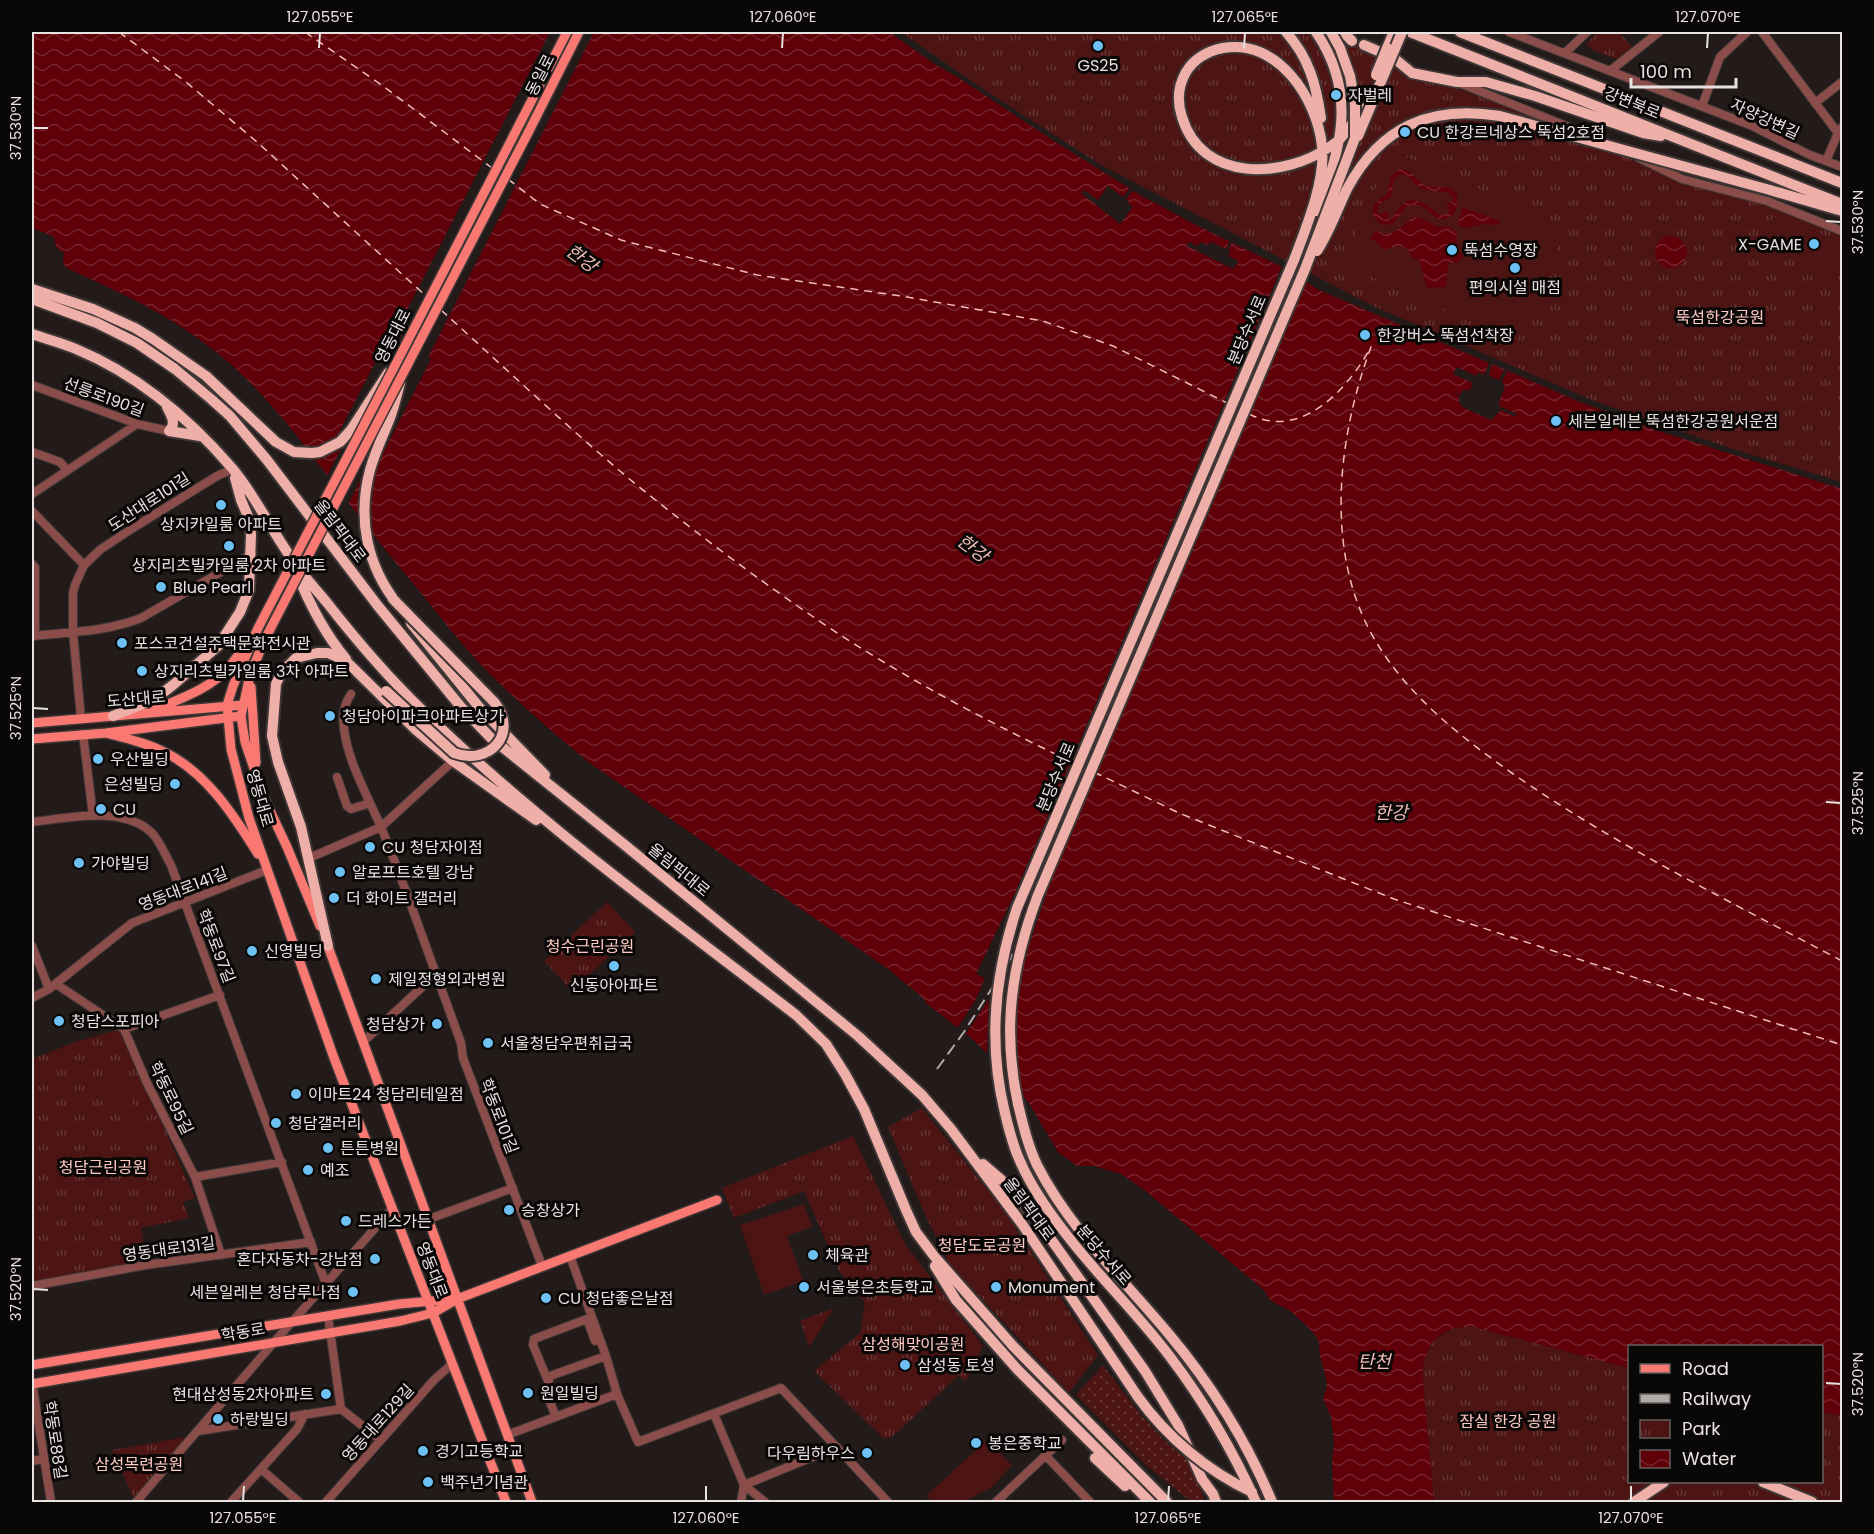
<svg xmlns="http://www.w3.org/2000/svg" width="1874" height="1534" viewBox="0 0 1874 1534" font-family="Poppins,'Noto Sans KR',sans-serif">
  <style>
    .grass { fill: url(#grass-dots) }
    .park { fill: url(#park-tufts) }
    .pitch { fill: #4c1413 }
    .water { fill: url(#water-waves); fill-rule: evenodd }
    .pier { fill: #231b1a }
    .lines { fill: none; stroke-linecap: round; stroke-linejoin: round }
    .ferry { stroke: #f2bcb7; stroke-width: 1.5; stroke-dasharray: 8 6; stroke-linecap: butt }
    .minor-casing { stroke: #3f3736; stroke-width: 10 }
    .major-casing { stroke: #3f3736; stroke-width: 12 }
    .highway-casing { stroke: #3f3736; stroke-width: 14 }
    .minor { stroke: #8b4d49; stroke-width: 8 }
    .major { stroke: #f97972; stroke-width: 9 }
    .highway { stroke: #eeafa9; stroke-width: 10 }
    .rail { stroke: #b1aaa9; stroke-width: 2; stroke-dasharray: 12 6; stroke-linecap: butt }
    .major-bridge-casing { stroke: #3f3736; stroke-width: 12; stroke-linecap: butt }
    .highway-bridge-casing { stroke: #3f3736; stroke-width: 14; stroke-linecap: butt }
    .major-bridge { stroke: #f97972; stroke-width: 9 }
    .highway-bridge { stroke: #eeafa9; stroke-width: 10 }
    .ticks { fill: none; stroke: #e8e2e1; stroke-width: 2 }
    .poi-dot { fill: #6dc2f3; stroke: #0a0707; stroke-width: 2 }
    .labels { text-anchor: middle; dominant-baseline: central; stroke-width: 6; stroke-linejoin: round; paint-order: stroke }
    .poi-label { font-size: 16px; fill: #e8e2e1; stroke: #0a0707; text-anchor: start }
    .street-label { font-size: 16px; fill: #e8e2e1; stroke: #0a0707 }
    .park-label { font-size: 16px; fill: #ffc9c3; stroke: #0a0707 }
    .water-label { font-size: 18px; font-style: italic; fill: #f2bcb7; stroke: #0a0707 }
    .neatline { fill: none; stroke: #e8e2e1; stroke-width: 2 }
    .ticks-label { font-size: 15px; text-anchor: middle; fill: #e8e2e1 }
  </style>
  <defs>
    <pattern id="grass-dots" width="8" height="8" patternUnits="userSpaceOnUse" patternTransform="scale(1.5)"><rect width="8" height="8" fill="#4c1413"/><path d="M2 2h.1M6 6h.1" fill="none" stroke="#663635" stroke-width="1.8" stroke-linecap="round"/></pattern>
    <pattern id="park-tufts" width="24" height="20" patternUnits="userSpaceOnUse" patternTransform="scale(1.5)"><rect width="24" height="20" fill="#4c1413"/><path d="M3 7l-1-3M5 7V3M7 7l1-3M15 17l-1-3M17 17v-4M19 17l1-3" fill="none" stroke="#663635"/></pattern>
    <pattern id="water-waves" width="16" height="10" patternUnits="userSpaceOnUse" patternTransform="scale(1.5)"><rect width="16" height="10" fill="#600008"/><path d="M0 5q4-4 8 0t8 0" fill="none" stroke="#77252c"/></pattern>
  </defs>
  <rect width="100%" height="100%" fill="#231b1a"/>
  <path class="grass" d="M1103,1365L1140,1414L1165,1441L1192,1464L1205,1502L1190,1501L1146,1465L1076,1395Z"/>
  <path class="park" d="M901,32H1331L1410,69L1596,143L1682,182L1766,203L1842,235V482L1733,449L1597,402L1375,307L1101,165L980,87Z
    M1598,32H1619L1632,47L1617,59L1592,50L1586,44Z
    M607,902L635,932L572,991L544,961Z
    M120,1029L195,1198L183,1202L189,1218L141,1228L147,1264L32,1284V1059L75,1042Z
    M922,1108L1005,1212L1098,1355L1069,1393L949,1263L926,1217L888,1127Z
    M853,1136L905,1244L983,1346L966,1381L958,1376L891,1438H883L814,1371L860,1333L865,1303L839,1271L804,1191L734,1218L722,1188Z
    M834,1308L809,1347L800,1321Z
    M1461,1327H1474L1629,1368L1630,1482H1822V1412L1842,1416V1502H1434L1423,1378C1423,1350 1433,1334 1461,1327Z
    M186,1437L134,1499L112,1450Z"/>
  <path class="pitch" d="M1392,151L1555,222L1550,231L1563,237L1517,341L1342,264Z
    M1777,216L1842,242V275C1815,268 1787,250 1771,226V220Z
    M117,1074L147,1131L132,1139L101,1081Z
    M804,1204L812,1227L787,1236L803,1281L764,1295L740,1225Z
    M987,1440L1012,1465L992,1487L963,1502L932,1501L926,1496Z"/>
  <path class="water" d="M32,32H889L936,65L959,78L1054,141L1140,195L1196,225L1286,269L1319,290L1580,402L1665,433L1842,489V1416L1822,1412V1346H1630L1629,1368L1474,1327C1440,1325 1422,1346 1423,1378L1434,1502H1334L1332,1462L1334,1442L1331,1417L1323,1398L1327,1387L1326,1378L1320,1356L1319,1342L1315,1335L1305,1324L1289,1310L1271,1301L1264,1290L1143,1189L1121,1174L1094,1166H1077L1058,1152L1029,1103L990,1056L970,1037L927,1004L923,998L888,969L591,764C556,736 522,706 490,674C466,650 446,624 425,598C401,569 377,540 354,510C312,457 274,400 221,356C175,318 123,293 68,269L63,264L64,253L56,247L54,237L32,228Z
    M1399,169C1415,169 1414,181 1426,186C1439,190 1460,180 1457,204C1457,209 1455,213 1451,216C1431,230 1430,194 1405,208C1397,217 1395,228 1380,224L1373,215C1372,203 1377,200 1387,195L1391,176ZM1400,174L1408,176C1422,195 1430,188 1449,193L1453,198L1452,203L1447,202V206L1450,209C1441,229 1426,192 1406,202C1398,206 1396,214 1391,220L1388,219V213L1386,211L1382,214L1378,213V206L1391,196L1394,180Z
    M1464,208L1498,220L1500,223L1497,225L1484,224L1465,228L1460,226L1458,222L1462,209Z
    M1419,217L1436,226L1452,228L1457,233V246L1463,257L1457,263H1448L1446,287L1427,288L1419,260L1412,257L1406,248L1397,246L1384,250L1374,240L1370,239L1376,231C1393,238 1400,229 1411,218Z
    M1655 252a16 16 0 1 1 32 0a16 16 0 1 1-32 0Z"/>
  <path class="pier" d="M550,32H594L428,357L431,359L380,459L365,471L347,506L326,478L341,449L339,432L389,336L393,337Z
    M1108,186L1123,197L1132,186L1135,188L1126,199L1129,201L1128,203L1133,207L1120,224L1081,193L1084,190L1098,200Z
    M1230,241L1232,242L1228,250L1230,251L1228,256L1239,261L1233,269L1187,246L1189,242L1198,246L1200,242L1207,245L1212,242L1226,249Z
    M1283,264L1305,278L1212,505L1050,883L1016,984V1076L1024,1102L987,1058L989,999L964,1036L956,1030L975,1001L985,978L976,974L1015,893Z
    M1489,363L1492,364L1489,375L1494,378L1499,380L1504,370L1507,371L1502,381L1505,387L1500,399L1499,406L1517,414L1516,417L1501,410L1491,420L1462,407L1459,402V396L1452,392L1460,395L1463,390H1470L1473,383L1453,374L1457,367L1476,376L1477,373L1485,374Z"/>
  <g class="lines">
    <path class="ferry" d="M119,32L186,82L257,142L427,297
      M305,32L383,86L492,168
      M508,179L540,204L621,240L757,275L901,296L1043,321L1113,346L1229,404
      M441,310C503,366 564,424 627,477C687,526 749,573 812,616C895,673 984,720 1074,763
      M1249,414C1301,441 1348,389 1371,347C1337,439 1323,557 1378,645C1412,700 1466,741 1519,778C1621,848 1733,903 1842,961
      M1094,772L1179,813L1394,899L1842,1045"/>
    <defs>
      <path id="minor" d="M1509,32L1750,125L1810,155L1842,167
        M1762,32L1838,133
        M1565,53L1587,32
        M1610,71L1659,32
        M1462,84L1601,140
        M1815,103L1842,82
        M1702,106L1720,57L1747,32
        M1639,158L1682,179L1767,201L1842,231
        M1826,161L1838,133L1842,127
        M32,385L137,424L169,431
        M32,452L60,462L67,470
        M32,494L137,424
        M32,511L84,565
        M32,564L35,567V636
        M32,636C68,632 106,632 141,618L252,554
        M351,694C344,704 342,716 344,729C348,762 368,797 381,827C401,875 418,925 436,974L363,1042
        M81,718L73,632V593L75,585L84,565L101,549L133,528L217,476L233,469
        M83,734L93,816
        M337,777L347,806L351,809L370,803
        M32,822C68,818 124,805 152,833C160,841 165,855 171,865L326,1284
        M309,858L381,827L453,761
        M32,946L49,989
        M436,974L461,1043L463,1058L542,1266
        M56,984L124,1029L147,1083L195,1177L221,1255
        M32,998L49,989L132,923L267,870
        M124,1029L220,995
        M195,1177L282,1162
        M429,1219L513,1188
        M570,1256L606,1356L617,1394L638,1442L781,1388L888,1502
        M32,1286L146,1265L311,1242
        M328,1316L341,1409L381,1440
        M548,1381L533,1345L534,1339L587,1319L595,1341
        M32,1382L51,1502
        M714,1414L744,1485L765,1502
        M556,1417L546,1392L550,1376L606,1356
        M198,1431L341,1409
        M507,1435L617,1394
        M1046,1456L1090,1502
        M32,1461L44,1459
        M261,1469L299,1502
        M136,1502L275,1341L392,1209
        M231,1502L297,1429L305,1414
        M326,1502L434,1380L452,1364
        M741,1502L744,1485L837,1447
        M996,1502L1062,1440"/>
      <path id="major" d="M528,133L579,32
        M402,352L567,32
        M281,584L258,628L233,686L227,705L231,749L249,818L334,1058L506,1502
        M291,589L264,641L250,675L241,716L245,742L264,798L287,847L320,926
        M251,687L256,763
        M154,710C179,699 210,689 228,668C235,660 241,651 248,642
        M32,723L243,705
        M106,733C125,738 143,742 160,750C205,770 233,814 258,854
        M32,739L106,733L241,716
        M326,941L532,1502
        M32,1365L399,1304L454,1299
        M32,1384L400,1321L433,1313L457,1299L717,1200"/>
      <path id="highway" d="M1286,32C1309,58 1316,84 1321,118
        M1316,32C1357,92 1342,149 1317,211
        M1343,32L1352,41
        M1410,32L1842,204
        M1460,32L1842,183
        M1364,45L1394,58L1412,73L1457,82H1486L1535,96L1643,133L1661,136
        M1387,48L1394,32
        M1770,190L1842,211
        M1294,260C1306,228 1326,180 1322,146C1317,98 1277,38 1223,48C1208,51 1194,59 1186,72C1178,86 1177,102 1182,117C1202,183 1284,179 1331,146C1345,137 1354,121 1362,107
        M32,289L93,309L135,328L153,339L206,376L276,442L294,452L312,453L320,452L340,442L351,430L388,373
        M32,299L97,323L137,343L175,369L211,399L230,416L267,460L378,606L461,707L491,738L626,846L858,1036L922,1095L951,1129L1022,1224L1138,1397
        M32,334C46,339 62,343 76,349C136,374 189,418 232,468C255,495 271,530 292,559C302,575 316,589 328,604C357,641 387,676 421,709C536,822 668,916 796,1015L826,1044L845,1074L864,1109L906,1210L916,1232L934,1256L1013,1346L1167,1502
        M167,407C171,415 177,424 169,431L200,436
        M296,571C309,603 324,633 346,659
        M398,605C367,566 357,519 370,470C375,452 383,436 390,418C394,407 397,395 400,383
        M411,623L479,707L545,775
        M113,716L155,699L173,685L218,646L240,612L249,590L251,535L250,521L241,500L235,478
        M328,946L301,827L278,762L272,736L276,684L281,673L296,658L317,653H328L346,661L416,730L453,761L536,820
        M983,1164L1011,1188L1038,1221L1145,1371L1178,1425L1202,1479L1213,1494L1216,1502
        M935,1266L956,1300L1017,1369L1150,1502
        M1095,1458L1125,1486
        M1763,1482L1812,1502
        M1634,1502L1664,1482"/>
    </defs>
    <use href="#minor" class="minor-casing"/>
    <use href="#major" class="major-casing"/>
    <use href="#highway" class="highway-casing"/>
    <use href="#minor" class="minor"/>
    <use href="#major" class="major"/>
    <use href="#highway" class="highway"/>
    <path class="rail" d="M937,1069L964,1032L1011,958L1405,32"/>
    <defs>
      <path id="major-bridge" d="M281,584L402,352
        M291,589L528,133"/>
      <path id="highway-bridge" d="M1376,75L1387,48
        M1358,136L1402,32
        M1317,251C1330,231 1337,210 1347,189C1381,126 1430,105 1500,116L1770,190
        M386,691L454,753C489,766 519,734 495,703L393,599
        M1138,1397C1167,1437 1207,1471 1252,1492
        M1256,1502C1233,1451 1205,1403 1171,1358C1139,1315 1099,1277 1066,1234C1048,1211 1031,1187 1020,1161C1013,1146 1009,1130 1005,1113C988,1044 994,976 1017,908L1294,260
        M1272,1502C1247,1442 1210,1383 1168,1333C1123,1279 1069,1228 1037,1165C1028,1146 1023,1125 1018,1104C1002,1030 1011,966 1038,895L1305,269L1355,138V104L1350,76L1340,48L1331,32"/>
    </defs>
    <use href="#major-bridge" class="major-bridge-casing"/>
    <use href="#highway-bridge" class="highway-bridge-casing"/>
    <use href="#major-bridge" class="major-bridge"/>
    <use href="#highway-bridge" class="highway-bridge"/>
  </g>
  <path class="ticks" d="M319,48L320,33M782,48L783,33M1244,48L1245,33M1707,48L1708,33M33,128H48M1826,221L1841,222M33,708L48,709M1826,802L1841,803M33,1289L48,1290M1826,1383L1841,1384M243,1501L244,1486M706,1501V1486M1168,1501L1169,1486M1631,1501V1486"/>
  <g class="poi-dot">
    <circle cx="1098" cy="46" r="6"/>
    <circle cx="1336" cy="95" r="6"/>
    <circle cx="1405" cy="132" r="6"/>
    <circle cx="1814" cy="244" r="6"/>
    <circle cx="1452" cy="250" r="6"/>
    <circle cx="1515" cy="268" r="6"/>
    <circle cx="1365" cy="335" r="6"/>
    <circle cx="1556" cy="421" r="6"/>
    <circle cx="221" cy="505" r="6"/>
    <circle cx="229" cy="546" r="6"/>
    <circle cx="161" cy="587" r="6"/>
    <circle cx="122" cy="643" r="6"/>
    <circle cx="142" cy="671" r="6"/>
    <circle cx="330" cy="716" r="6"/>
    <circle cx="98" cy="759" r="6"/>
    <circle cx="175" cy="784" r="6"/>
    <circle cx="101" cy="809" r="6"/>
    <circle cx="370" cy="847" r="6"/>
    <circle cx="79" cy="863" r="6"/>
    <circle cx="340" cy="872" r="6"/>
    <circle cx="334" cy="898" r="6"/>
    <circle cx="252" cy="951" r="6"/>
    <circle cx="614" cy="966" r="6"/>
    <circle cx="376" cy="979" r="6"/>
    <circle cx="59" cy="1021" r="6"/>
    <circle cx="437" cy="1024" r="6"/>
    <circle cx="488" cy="1043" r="6"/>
    <circle cx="296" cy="1094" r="6"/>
    <circle cx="276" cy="1123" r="6"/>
    <circle cx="328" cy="1148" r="6"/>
    <circle cx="308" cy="1170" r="6"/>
    <circle cx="509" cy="1210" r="6"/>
    <circle cx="346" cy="1221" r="6"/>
    <circle cx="813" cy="1255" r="6"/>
    <circle cx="375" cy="1259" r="6"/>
    <circle cx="804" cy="1287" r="6"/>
    <circle cx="996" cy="1287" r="6"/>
    <circle cx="353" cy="1292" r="6"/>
    <circle cx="546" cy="1298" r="6"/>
    <circle cx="905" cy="1365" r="6"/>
    <circle cx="528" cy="1393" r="6"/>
    <circle cx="326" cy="1394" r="6"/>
    <circle cx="218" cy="1419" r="6"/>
    <circle cx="976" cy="1443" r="6"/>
    <circle cx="423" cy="1451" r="6"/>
    <circle cx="867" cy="1453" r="6"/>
    <circle cx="428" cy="1482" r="6"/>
  </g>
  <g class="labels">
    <g class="poi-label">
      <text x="1098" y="65" text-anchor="middle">GS25</text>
      <text x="1348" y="95">자벌레</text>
      <text x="1417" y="132">CU 한강르네상스 뚝섬2호점</text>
      <text x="1802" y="244" text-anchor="end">X-GAME</text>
      <text x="1464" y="250">뚝섬수영장</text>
      <text x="1515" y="287" text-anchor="middle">편의시설 매점</text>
      <text x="1377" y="335">한강버스 뚝섬선착장</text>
      <text x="1568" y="421">세븐일레븐 뚝섬한강공원서운점</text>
      <text x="221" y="524" text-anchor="middle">상지카일룸 아파트</text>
      <text x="229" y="565" text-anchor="middle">상지리츠빌카일룸 2차 아파트</text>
      <text x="173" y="587">Blue Pearl</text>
      <text x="134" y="643">포스코건설주택문화전시관</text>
      <text x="154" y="671">상지리츠빌카일룸 3차 아파트</text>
      <text x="342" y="716">청담아이파크아파트상가</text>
      <text x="110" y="759">우산빌딩</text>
      <text x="163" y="784" text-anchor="end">은성빌딩</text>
      <text x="113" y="809">CU</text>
      <text x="382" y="847">CU 청담자이점</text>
      <text x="91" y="863">가야빌딩</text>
      <text x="352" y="872">알로프트호텔 강남</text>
      <text x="346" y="898">더 화이트 갤러리</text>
      <text x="264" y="951">신영빌딩</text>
      <text x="388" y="979">제일정형외과병원</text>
      <text x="614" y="985" text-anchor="middle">신동아아파트</text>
      <text x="71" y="1021">청담스포피아</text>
      <text x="425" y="1024" text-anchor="end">청담상가</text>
      <text x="500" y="1043">서울청담우편취급국</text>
      <text x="308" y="1094">이마트24 청담리테일점</text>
      <text x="288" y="1123">청담갤러리</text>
      <text x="340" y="1148">튼튼병원</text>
      <text x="320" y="1170">예조</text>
      <text x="521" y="1210">승창상가</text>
      <text x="358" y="1221">드레스가든</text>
      <text x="825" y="1255">체육관</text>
      <text x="363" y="1259" text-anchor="end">혼다자동차-강남점</text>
      <text x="816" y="1287">서울봉은초등학교</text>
      <text x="1008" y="1287">Monument</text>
      <text x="341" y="1292" text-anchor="end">세븐일레븐 청담루나점</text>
      <text x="558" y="1298">CU 청담좋은날점</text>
      <text x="917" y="1365">삼성동 토성</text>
      <text x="540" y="1393">원일빌딩</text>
      <text x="314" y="1394" text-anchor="end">현대삼성동2차아파트</text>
      <text x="230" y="1419">하랑빌딩</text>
      <text x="988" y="1443">봉은중학교</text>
      <text x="435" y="1451">경기고등학교</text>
      <text x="855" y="1453" text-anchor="end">다우림하우스</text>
      <text x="440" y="1482">백주년기념관</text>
    </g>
    <g class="street-label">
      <text transform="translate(540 75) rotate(-63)">동일로</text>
      <text transform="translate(1632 103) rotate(22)">강변북로</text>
      <text transform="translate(1765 119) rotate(25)">자양강변길</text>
      <text transform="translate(1247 330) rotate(-67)">분당수서로</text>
      <text transform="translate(393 336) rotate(-63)">영동대로</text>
      <text transform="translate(104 397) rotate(20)">선릉로190길</text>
      <text transform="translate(149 502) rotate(-33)">도산대로101길</text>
      <text transform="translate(340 531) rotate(53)">올림픽대로</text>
      <text transform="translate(136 699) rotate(-5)">도산대로</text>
      <text transform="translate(1056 777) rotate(-67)">분당수서로</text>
      <text transform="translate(260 798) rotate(74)">영동대로</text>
      <text transform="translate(679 870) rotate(39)">올림픽대로</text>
      <text transform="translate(183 889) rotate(-21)">영동대로141길</text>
      <text transform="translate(216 946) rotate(69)">학동로97길</text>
      <text transform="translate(171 1098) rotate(64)">학동로95길</text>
      <text transform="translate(499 1116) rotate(69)">학동로101길</text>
      <text transform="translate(1029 1209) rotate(54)">올림픽대로</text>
      <text transform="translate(169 1249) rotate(-8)">영동대로131길</text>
      <text transform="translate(1104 1255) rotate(49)">분당수서로</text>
      <text transform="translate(432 1270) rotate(69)">영동대로</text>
      <text transform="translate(243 1332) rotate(-10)">학동로</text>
      <text transform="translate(378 1423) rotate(-48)">영동대로129길</text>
      <text transform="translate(55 1440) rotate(81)">학동로88길</text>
    </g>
    <g class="park-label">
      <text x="1720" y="317">뚝섬한강공원</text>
      <text x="590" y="946">청수근린공원</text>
      <text x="103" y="1167">청담근린공원</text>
      <text x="982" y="1245">청담도로공원</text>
      <text x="913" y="1344">삼성해맞이공원</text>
      <text x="1508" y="1421">잠실 한강 공원</text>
      <text x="139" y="1464">삼성목련공원</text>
    </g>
    <g class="water-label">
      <text transform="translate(582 258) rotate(37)">한강</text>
      <text transform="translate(973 548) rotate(37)">한강</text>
      <text x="1391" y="812">한강</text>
      <text x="1374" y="1361">탄천</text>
    </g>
  </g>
  <rect width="1874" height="1534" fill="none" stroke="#0a0707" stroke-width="66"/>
  <rect x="1628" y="1345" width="195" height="138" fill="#0a0707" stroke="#635f5e" stroke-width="1.5"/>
  <rect x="1640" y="1364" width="30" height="9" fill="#f97972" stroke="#635f5e" stroke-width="1.5"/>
  <text x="1682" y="1375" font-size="18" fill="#e8e2e1">Road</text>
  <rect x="1640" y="1394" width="30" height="9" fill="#b1aaa9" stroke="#635f5e" stroke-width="1.5"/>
  <text x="1682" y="1405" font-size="18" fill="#e8e2e1">Railway</text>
  <rect x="1640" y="1420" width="30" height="18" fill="url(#park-tufts)" stroke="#635f5e" stroke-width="1.5"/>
  <text x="1682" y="1435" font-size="18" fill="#e8e2e1">Park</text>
  <rect x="1640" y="1450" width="30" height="18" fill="url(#water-waves)" stroke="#635f5e" stroke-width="1.5"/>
  <text x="1682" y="1465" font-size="18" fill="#e8e2e1">Water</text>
  <path d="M1631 78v9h105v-9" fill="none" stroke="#e8e2e1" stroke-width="3"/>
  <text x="1640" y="78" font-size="18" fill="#e8e2e1" stroke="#0a0707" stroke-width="4.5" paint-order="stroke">100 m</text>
  <rect x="33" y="33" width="1808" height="1468" class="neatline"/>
  <g class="ticks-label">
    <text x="320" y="22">127.055°E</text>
    <text x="783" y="22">127.060°E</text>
    <text x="1245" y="22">127.065°E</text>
    <text x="1708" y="22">127.070°E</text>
    <text transform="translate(16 128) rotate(-90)" y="5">37.530°N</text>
    <text transform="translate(1858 222) rotate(-90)" y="5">37.530°N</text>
    <text transform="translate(16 708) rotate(-90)" y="5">37.525°N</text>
    <text transform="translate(1858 803) rotate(-90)" y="5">37.525°N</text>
    <text transform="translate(16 1289) rotate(-90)" y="5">37.520°N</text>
    <text transform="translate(1858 1384) rotate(-90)" y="5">37.520°N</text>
    <text x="243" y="1523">127.055°E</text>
    <text x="706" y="1523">127.060°E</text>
    <text x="1168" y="1523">127.065°E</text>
    <text x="1631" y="1523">127.070°E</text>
  </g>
</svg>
